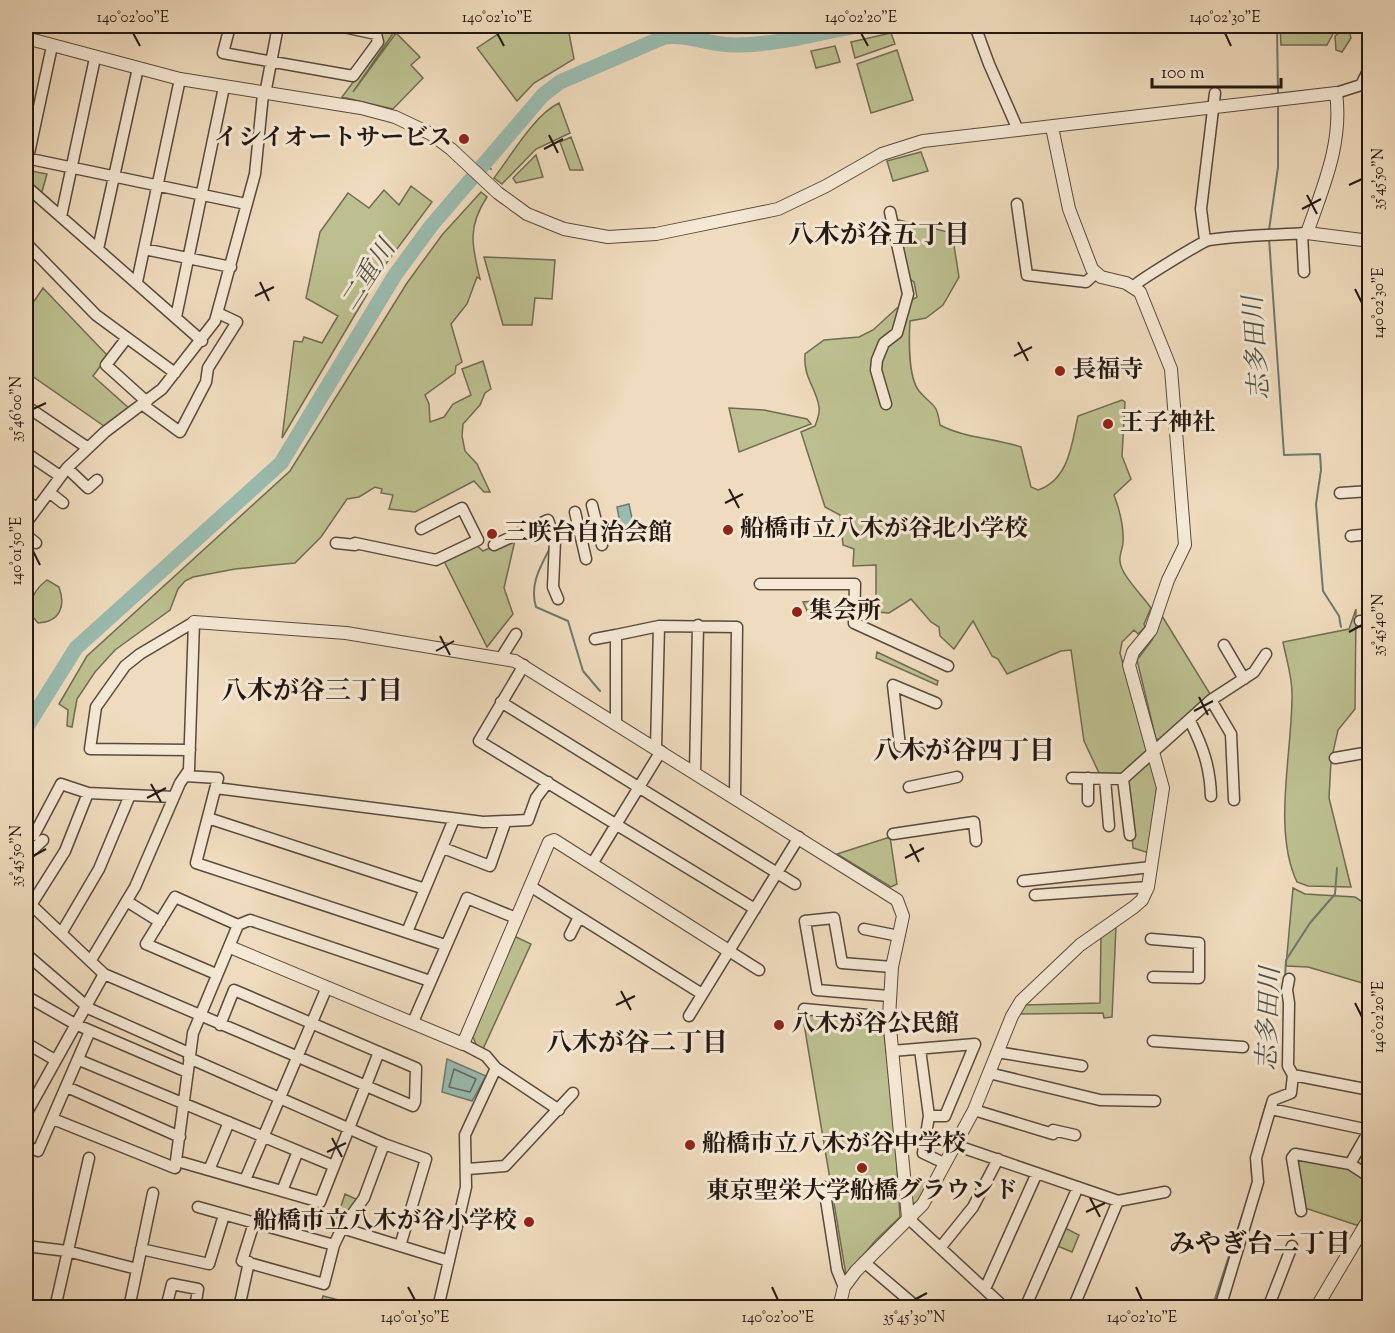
<svg xmlns="http://www.w3.org/2000/svg" width="1395" height="1333" viewBox="0 0 1395 1333" font-family="'Sorts Mill Goudy','Noto Serif JP',serif">
  <style>
    .green { fill: #bcbf8f; stroke: #706c52; stroke-width: 1.5 }
    .water { fill: #9abbaf; stroke: #6b7a71; stroke-width: 1.5 }
    .lines { fill: none; stroke-linecap: round; stroke-linejoin: round }
    .shore { stroke: #606a62; stroke-width: 1.5 }
    .stream { stroke: #6b7a71; stroke-width: 2 }
    .river { stroke: #9abbaf; stroke-width: 15 }
    .minor-casing { stroke: #584a3e; stroke-width: 13 }
    .tertiary-casing { stroke: #584a3e; stroke-width: 14 }
    .minor { stroke: #f5e8d4; stroke-width: 10 }
    .tertiary { stroke: #f5e8d4; stroke-width: 12 }
    .ticks { fill: none; stroke: #251914; stroke-width: 2 }
    .poi-dot { fill: #8f2418; stroke: #f5e8d4; stroke-width: 2 }
    .labels { text-anchor: middle; dominant-baseline: central; stroke-width: 6; stroke-linejoin: round; paint-order: stroke }
    .poi-label { font-size: 24px; font-weight: bold; fill: #251914; stroke: #f5e8d4; text-anchor: start }
    .neighbourhood-label { font-size: 26px; font-weight: bold; fill: #251914; stroke: #f5e8d4 }
    .water-label { font-size: 26px; font-style: italic; fill: #4e524a; stroke: #f5e8d4 }
    .neatline { fill: none; stroke: #251914; stroke-width: 2 }
    .ticks-label { font-size: 15px; text-anchor: middle; fill: #251914 }
  </style>
  <rect width="100%" height="100%" fill="#efdbbd"/>
  <filter id="stains"><feTurbulence type="fractalNoise" baseFrequency=".00333" numOctaves="4"/><feColorMatrix values="0 0 0 0 .2 0 0 0 0 .09 0 0 0 0 .02 0 0 0 .5 -.17"/></filter>
  <radialGradient id="worn" r=".72"><stop offset=".6" stop-color="#630" stop-opacity="0"/><stop offset="1" stop-color="#630" stop-opacity=".3"/></radialGradient>
  <path class="green" d="M388,26L394,32L353,92L396,33L420,57L411,65L423,78L393,109L342,97L383,42L381,35Z
    M510,26L568,28L574,59L534,83L517,101L477,48Z
    M1280,26H1342L1334,32L1327,45H1281Z
    M1349,26H1355L1350,34L1351,38L1342,52L1336,50L1335,36Z
    M891,33L895,44L855,58L851,42Z
    M835,46L840,62L816,68L811,51Z
    M897,50L913,100L871,113L857,64Z
    M559,103L570,133L536,149L502,184L494,178C511,156 534,115 559,103Z
    M571,137L583,170H570L560,142Z
    M921,152L928,171L893,181L887,161Z
    M536,155L543,177L516,183L513,178Z
    M26,162V170L47,174L41,195L26,181Z
    M411,186L432,202L382,269L282,438L294,341L302,342L304,337L322,343L338,316L306,298L320,232L348,193L369,208L384,190L399,205Z
    M481,192L487,197C467,227 472,246 480,279L477,277L467,304L451,324L462,362L456,366L455,373L425,395L429,404L430,422L444,417L453,404L471,395L462,369L483,361L491,389L485,393L480,405L463,424L462,436L465,451L477,464L490,492H484L474,481L415,512L389,509L393,495L381,493L382,489L375,487L359,497L347,499L321,537L295,563L235,569L193,577L185,581L178,589L170,610L115,650L95,672L77,699L72,727L67,726L68,710L59,704L87,656L290,471L407,283L442,235Z
    M895,219L952,233L959,277L943,305L926,318L910,321C909,338 908,377 919,391C933,408 936,400 940,425C964,438 995,438 1021,447L1031,487L1038,490C1069,480 1072,443 1078,416L1122,400L1125,402L1122,456L1131,479L1114,495C1120,511 1124,525 1123,542C1123,548 1119,555 1120,561C1120,574 1143,596 1151,608L1144,624L1145,627L1138,634L1134,630L1122,642L1120,653L1157,785L1149,853L1133,848L1127,782L1100,775L1084,741L1071,650L1061,651L1007,674L998,659L992,656L973,621L954,649L940,636L939,627L931,622L911,599L889,613L876,612V565L853,566L854,549L843,545L840,515L825,507L801,432L815,426C817,421 820,412 819,407C816,387 803,378 805,354L824,340L859,337L873,330L897,308L917,297L914,282L908,278Z
    M484,257L555,260L552,299L535,298L532,325H503Z
    M43,288L108,356L93,376L131,410L109,426H104L32,376L26,381V313Z
    M729,408L764,410L807,419L811,424L739,452Z
    M516,536L504,588L513,614L487,647L444,561L476,545L483,551Z
    M47,580L59,587C66,606 60,622 38,623L29,612C31,598 35,589 47,580Z
    M826,600L831,611L810,617L803,602Z
    M1356,609L1355,709L1338,730L1331,761L1329,798L1351,887L1308,886L1297,882C1272,830 1293,749 1292,693C1292,676 1286,658 1283,642L1349,629Z
    M1162,616L1212,697L1163,740L1156,739L1137,660L1152,640Z
    M877,652L938,681L937,685L876,658Z
    M890,837L897,884L891,887L837,854Z
    M1293,888L1305,894L1355,897L1369,906V985L1308,967L1286,966Z
    M1116,927L1112,1017L1104,1018L1103,1013L1019,1014L1025,1005L1100,1003L1101,936Z
    M514,936L531,944L483,1049L477,1047L473,1037Z
    M802,1012L879,1019L883,1024L894,1119L900,1217L876,1240L846,1275Z
    M1298,1157L1350,1168L1369,1180V1209L1361,1224L1356,1225L1305,1208L1295,1161Z
    M909,1177L927,1184L917,1204L910,1202Z
    M345,1194L358,1200L338,1229L334,1227Z
    M1063,1227L1079,1235L1072,1252L1055,1245Z
    M323,1296L366,1307H320Z"/>
  <path class="water" d="M629,504L636,537L623,539L617,507Z
    M447,1059L486,1076L472,1101L442,1092Z"/>
  <g class="lines">
    <path class="shore" d="M454,1069L476,1079L470,1092L449,1087Z"/>
    <path class="stream" d="M1277,26L1278,95
      M484,163L491,169
      M1269,230L1278,167V104
      M1269,238L1284,455L1320,454L1321,470L1316,504L1323,591L1339,616L1341,627
      M551,546C541,566 529,584 536,607L568,621L583,671L600,691
      M1285,978L1286,960L1310,923L1335,894L1337,868
      M1260,1124L1266,1104
      M1251,1159L1252,1177
      M1212,1308L1243,1213"/>
    <path class="river" d="M26,728L76,648L281,463L395,275L431,226L543,95L560,82L664,37C690,34 712,46 737,45C777,45 817,33 856,26"/>
    <defs>
      <path id="minor" d="M230,26L223,53L353,76L378,42L376,34L339,26
        M975,26L989,64L1018,130
        M1336,93L1361,85L1370,67
        M265,94L278,26
        M26,158L246,204
        M28,158L52,46
        M26,186L202,341
        M1017,204L1027,275L1086,282L1095,274
        M61,217L95,58
        M1302,234L1304,272
        M1205,240L1201,209L1215,93
        M26,243L96,315L175,373
        M98,249L138,68
        M144,249L231,267
        M26,272V277
        M137,282L180,79
        M1134,286C1138,281 1203,241 1209,240C1240,235 1274,235 1307,233
        M176,317L224,87
        M126,339L106,365L147,402
        M886,404L876,370L877,360L884,343L897,333L908,294L890,212
        M143,405L180,432L206,382L208,368L237,322L218,313
        M26,406L88,448
        M26,453L60,476
        M67,468L88,488L97,480
        M49,492L63,503
        M1340,493L1370,491
        M26,500L36,508
        M592,505L602,545
        M575,512L586,559
        M26,523L67,468L105,432L162,389L215,321L255,174L263,94
        M26,535L36,543
        M1351,536L1370,534
        M336,543L355,545
        M355,543L436,560L478,540L462,508L421,529
        M494,545L548,520L555,540L553,587L558,599
        M760,584H855L854,623L948,666
        M1360,621H1370
        M595,639L616,635
        M1224,645L1244,679
        M501,658L516,634
        M524,665L479,741L755,909
        M1211,700L1231,734L1234,800
        M501,702L795,884
        M1190,721C1203,747 1210,767 1211,796
        M616,723V635L659,626
        M656,748L659,626L737,627L735,797
        M190,750L90,749L96,707L125,666L140,654L194,622
        M919,752L900,746L893,685L936,703
        M1335,758L1370,752
        M695,773L698,625
        M185,776L218,778L196,863L445,945
        M1072,778L1123,779L1211,700L1254,672L1266,654
        M1088,778V801
        M1105,779L1109,826
        M1123,779L1130,835
        M909,787L957,777
        M216,788L483,822L528,820L536,798L548,782
        M208,818L425,889
        M893,834L974,822L976,841
        M34,835L61,784L88,793L174,797
        M443,848L490,866L505,823
        M26,856L43,840
        M592,864L661,751
        M1023,881L1151,867
        M530,886L702,994
        M1035,895L1148,887
        M26,900L104,974L413,1106L415,1102L416,1068L234,990L220,1025
        M128,902L160,922
        M31,905L65,851L88,793
        M864,929L899,936
        M62,932L99,869L130,795
        M407,932L454,819
        M570,935L579,917
        M1151,939L1199,943V978L1153,977
        M729,951L759,970
        M26,954L90,1009L189,1053
        M91,960L135,887L180,783L189,770L194,622
        M216,974L146,944L175,897L238,925
        M26,996L75,1024L187,1072
        M889,996L817,990L805,921L834,918L842,963L892,967
        M804,1009L889,1017
        M689,1016L799,837
        M413,1022L467,898L516,918
        M1153,1041L1243,1047
        M26,1043L55,1060
        M463,1044L486,1056L496,1068L559,1110
        M920,1049L929,1116L923,1153L944,1163
        M892,1051L975,1044L945,1116H929
        M997,1052L1082,1066
        M189,1058L384,1144L426,1159L400,1246
        M79,1060L334,1166
        M989,1073L1100,1100L1155,1101
        M1293,1075L1370,1090
        M67,1087L180,1137
        M1271,1109L1369,1130
        M974,1110L1053,1134V1130L1075,1135
        M26,1114L104,974
        M53,1119L175,1168L193,1033L238,925L250,920L430,981
        M955,1145L1118,1201L1165,1192
        M26,1146L38,1151L90,1031
        M177,1161L320,1202L379,1052
        M1350,1164L1370,1129
        M468,1169L505,1166L573,1093
        M209,1170L229,1122
        M245,1180L327,987
        M824,1187L837,1270L844,1287
        M282,1191L298,1151
        M198,1207L334,1245
        M1301,1211L1292,1158L1295,1154L1350,1164L1370,1177
        M908,1218L1005,1308
        M254,1223L242,1261L324,1284L334,1245L342,1228L364,1198L384,1144
        M342,1228L449,1261
        M26,1246L67,1251L137,1269
        M940,1248L973,1207L998,1159
        M141,1249L209,1264L224,1215
        M864,1262L918,1308
        M985,1289L1037,1173
        M55,1308L89,1158
        M129,1308L153,1193
        M166,1308L172,1284L198,1289L195,1308
        M239,1308L249,1262
        M438,1308L466,1187L465,1135L496,1068
        M1025,1308L1078,1187
        M1073,1308L1118,1201
        M1220,1308L1258,1182L1256,1158L1273,1100L1291,1093L1293,1075L1288,1066L1289,1003L1287,990L1289,979
        M1268,1308L1292,1246"/>
      <path id="tertiary" d="M26,38L180,79L361,108L395,117L431,134L451,149L498,193L527,214L564,229L608,237L656,234L778,209L826,186L882,154L923,141L1336,93C1343,143 1323,187 1307,233L1370,241
        M194,622L346,633L515,661L897,900L903,916L892,967L889,1017L908,1218
        M230,947L463,1044L549,842L554,840L729,951
        M839,1308L844,1287L856,1271L923,1204L974,1110L1012,1016L1021,1001L1080,945L1134,907L1142,900L1148,887L1163,788L1129,665L1133,652L1151,630L1168,580L1185,545L1171,369L1140,292L1126,283L1101,277L1092,269L1069,209L1053,132
        M1316,1308L1370,1217"/>
    </defs>
    <use href="#minor" class="minor-casing"/>
    <use href="#tertiary" class="tertiary-casing"/>
    <use href="#minor" class="minor"/>
    <use href="#tertiary" class="tertiary"/>
  </g>
  <path class="ticks" d="M133,33L140,46M497,33L504,46M861,33L868,46M1225,33L1231,46M549,135L558,153M544,149L563,139M1349,185L1362,179M1307,195L1317,214M1302,209L1321,199M260,282L269,301M1355,289L1362,303M255,296L274,287M1018,342L1028,361M1014,356L1032,347M33,409L46,403M729,489L739,508M725,503L743,494M33,551L40,565M1349,632L1362,625M440,636L450,655M436,651L454,641M1199,697L1208,715M1194,711L1213,701M151,784L161,802M147,798L166,788M910,844L919,862M33,856L46,849M905,858L924,848M621,991L631,1010M1355,1003L1362,1017M616,1005L635,996M332,1138L342,1157M327,1152L346,1143M1090,1198L1100,1217M1086,1212L1105,1203M408,1287L415,1300M772,1287L778,1300M1136,1287L1142,1300M914,1300L927,1293"/>
  <g class="poi-dot">
    <circle cx="464" cy="139" r="6"/>
    <circle cx="1060" cy="371" r="6"/>
    <circle cx="1108" cy="424" r="6"/>
    <circle cx="728" cy="530" r="6"/>
    <circle cx="492" cy="534" r="6"/>
    <circle cx="797" cy="612" r="6"/>
    <circle cx="779" cy="1025" r="6"/>
    <circle cx="690" cy="1145" r="6"/>
    <circle cx="862" cy="1168" r="6"/>
    <circle cx="529" cy="1222" r="6"/>
  </g>
  <g class="labels">
    <g class="poi-label">
      <text x="452" y="139" text-anchor="end">イシイオートサービス</text>
      <text x="1072" y="371">長福寺</text>
      <text x="1120" y="424">王子神社</text>
      <text x="740" y="530">船橋市立八木が谷北小学校</text>
      <text x="504" y="534">三咲台自治会館</text>
      <text x="809" y="612">集会所</text>
      <text x="791" y="1025">八木が谷公民館</text>
      <text x="702" y="1145">船橋市立八木が谷中学校</text>
      <text x="862" y="1192" text-anchor="middle">東京聖栄大学船橋グラウンド</text>
      <text x="517" y="1222" text-anchor="end">船橋市立八木が谷小学校</text>
    </g>
    <g class="neighbourhood-label">
      <text x="879" y="236">八木が谷五丁目</text>
      <text x="312" y="692">八木が谷三丁目</text>
      <text x="964" y="752">八木が谷四丁目</text>
      <text x="637" y="1044">八木が谷二丁目</text>
      <text x="1260" y="1245">みやぎ台二丁目</text>
    </g>
    <g class="water-label">
      <text transform="translate(369 276) rotate(-57)">二重川</text>
      <text transform="translate(1258 348) rotate(-94)">志多田川</text>
      <text transform="translate(1270 1019) rotate(-88)">志多田川</text>
    </g>
  </g>
  <rect width="1395" height="1333" fill="none" stroke="#efdbbd" stroke-width="66"/>
  <path d="M1152 78v9h129v-9" fill="none" stroke="#251914" stroke-width="3"/>
  <text x="1161" y="78" font-size="18" fill="#251914" stroke="#f5e8d4" stroke-width="4.5" paint-order="stroke">100 m</text>
  <rect x="33" y="33" width="1329" height="1267" class="neatline"/>
  <g class="ticks-label">
    <text x="133" y="22">140°02'00"E</text>
    <text x="497" y="22">140°02'10"E</text>
    <text x="861" y="22">140°02'20"E</text>
    <text x="1225" y="22">140°02'30"E</text>
    <text transform="translate(1378 179) rotate(-90)" y="5">35°45'50"N</text>
    <text transform="translate(1378 303) rotate(-90)" y="5">140°02'30"E</text>
    <text transform="translate(16 409) rotate(-90)" y="5">35°46'00"N</text>
    <text transform="translate(16 551) rotate(-90)" y="5">140°01'50"E</text>
    <text transform="translate(1378 625) rotate(-90)" y="5">35°45'40"N</text>
    <text transform="translate(16 856) rotate(-90)" y="5">35°45'50"N</text>
    <text transform="translate(1378 1017) rotate(-90)" y="5">140°02'20"E</text>
    <text x="415" y="1322">140°01'50"E</text>
    <text x="778" y="1322">140°02'00"E</text>
    <text x="914" y="1322">35°45'30"N</text>
    <text x="1142" y="1322">140°02'10"E</text>
  </g>
  <rect width="100%" height="100%" filter="url(#stains)"/>
  <rect width="100%" height="100%" fill="url(#worn)"/>
</svg>
